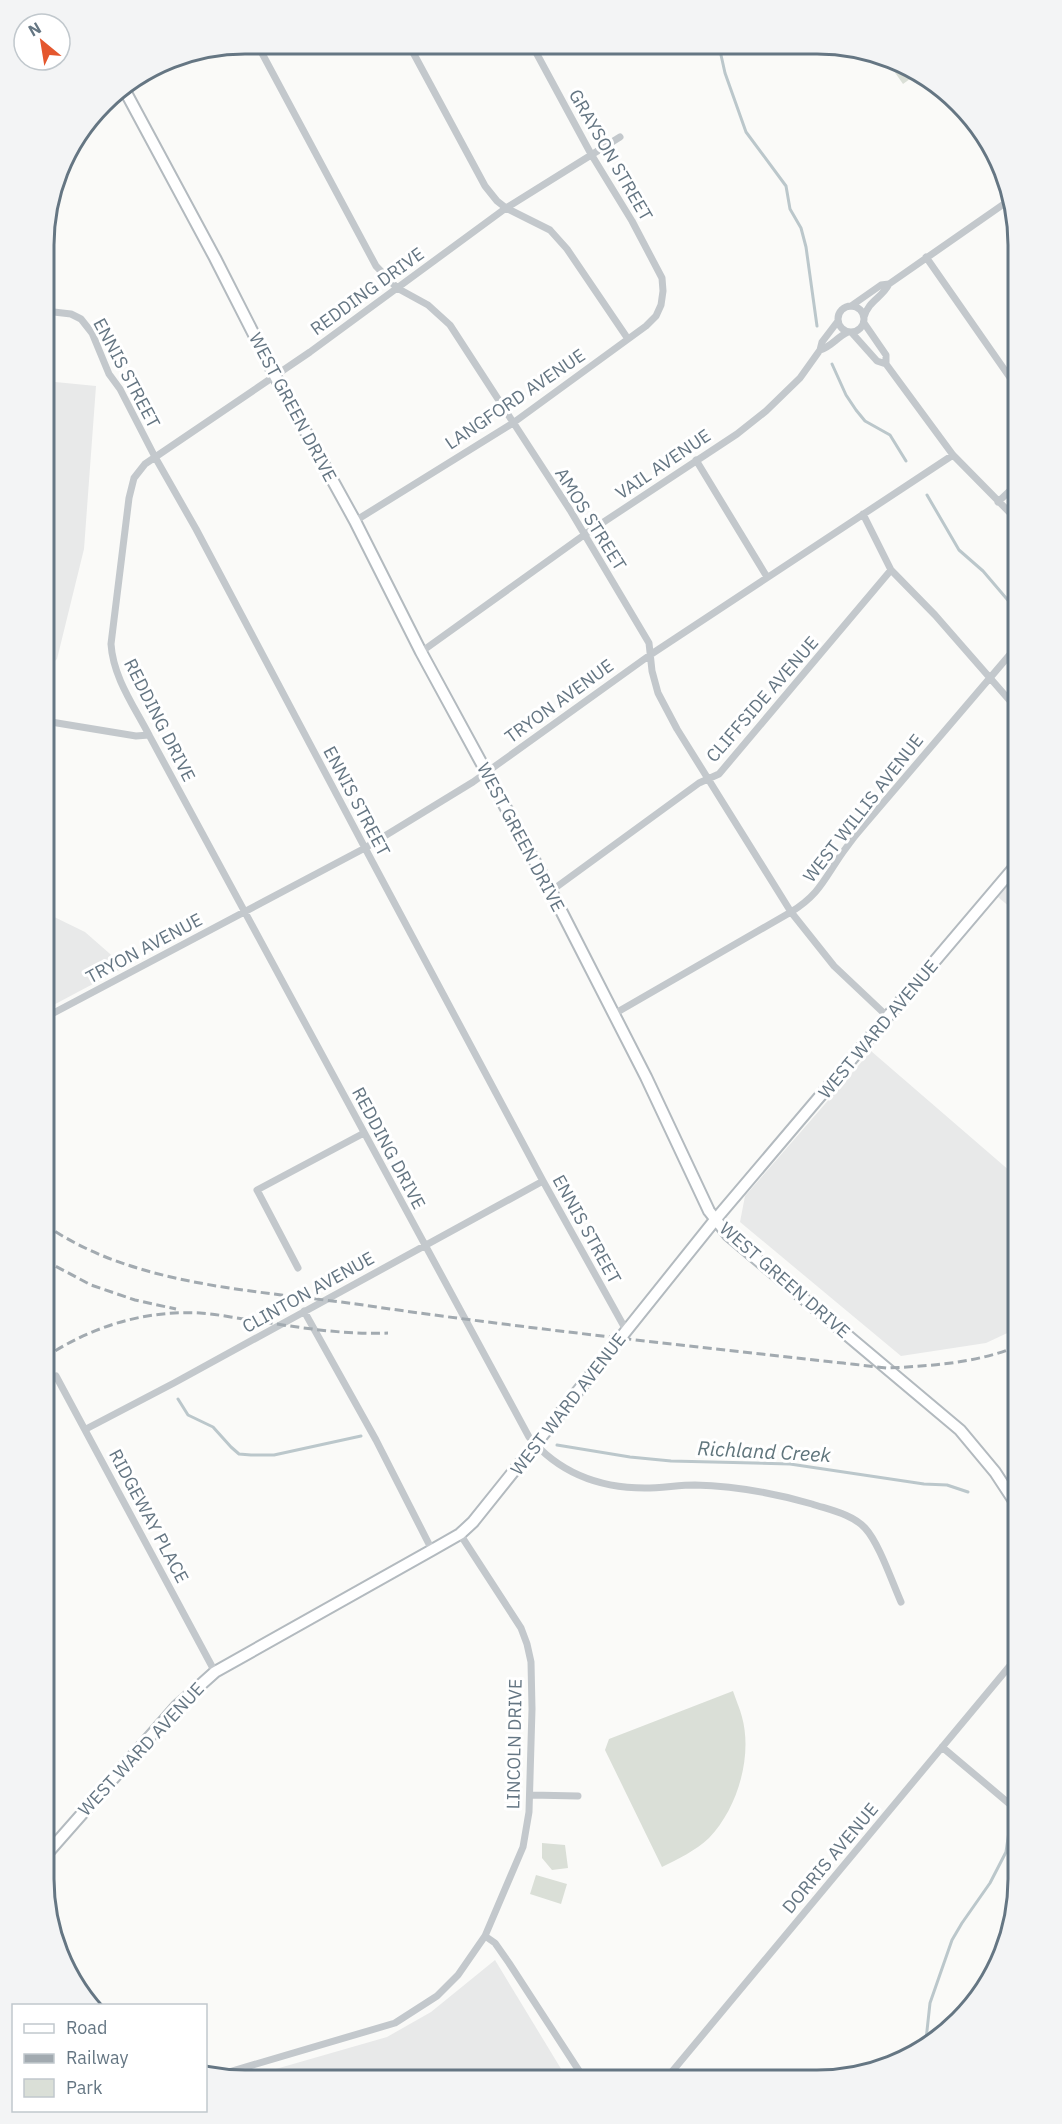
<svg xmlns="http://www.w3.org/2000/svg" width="1062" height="2124" viewBox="0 0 1062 2124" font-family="'IBM Plex Sans',sans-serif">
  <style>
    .built { fill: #e8e9e9 }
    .green { fill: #dadfd7 }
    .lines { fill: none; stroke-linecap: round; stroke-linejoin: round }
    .stream { stroke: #bbc7cb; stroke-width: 3 }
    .secondary-casing { stroke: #b3babf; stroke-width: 14 }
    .street { stroke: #c3c8cc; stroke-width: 7 }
    .secondary { stroke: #fff; stroke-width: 10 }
    .rail { stroke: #a2aab0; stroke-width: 3; stroke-dasharray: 9 4.5; stroke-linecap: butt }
    .labels { text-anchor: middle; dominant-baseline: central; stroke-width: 6; stroke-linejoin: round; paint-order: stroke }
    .street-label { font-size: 18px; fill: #657683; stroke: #fff }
    .water-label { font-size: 20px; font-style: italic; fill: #60757c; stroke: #fff }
    .rim { fill: none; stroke: #657683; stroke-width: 3 }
  </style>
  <rect width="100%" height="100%" fill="#fafaf8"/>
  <path class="built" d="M45,381L96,386L84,549L57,659L45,670Z
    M1018,873V914L998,897Z
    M44,912L85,932L125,967L44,1010Z
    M871,1051L1018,1178V1328L986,1343L901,1356L740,1222L745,1196Z
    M495,1960L566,2077L556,2080L241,2079L387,2037L431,2012Z"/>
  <path class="green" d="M889,64L914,76L903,84Z
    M733,1691C736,1700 740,1709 742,1717C753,1757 737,1809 709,1838C695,1851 678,1859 662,1867L605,1750L609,1739Z
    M542,1843L565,1845L568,1868L552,1870L542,1858Z
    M536,1875L567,1884L561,1904L530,1894Z"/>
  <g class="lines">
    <path class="stream" d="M719,46L725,73L746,132L786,186L790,209L801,228L806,247L817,326
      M832,364L846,395L856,410L865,421L890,435L906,461
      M927,495L959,550L983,571L1018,612
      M178,1399L188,1415L213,1427L231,1447L239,1454L251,1455H274L361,1436
      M557,1445L630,1457L671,1461L790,1464L924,1484L947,1485L968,1492
      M925,2049L930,2003L952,1940L962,1923L990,1883L1006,1852L1011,1818"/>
    <defs>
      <path id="secondary" d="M123,87L215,258L275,376L355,521L421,652L551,891L646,1077L709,1211L728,1235L960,1430L995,1472L1018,1507
        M44,1857L177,1706L215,1672L432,1550L460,1534L473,1522L715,1220L1018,863"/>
    </defs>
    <use href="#secondary" class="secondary-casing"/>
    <path class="street" d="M257,44L376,266L397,288L428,305L450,325L570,510L649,643L652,671L658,693L677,729L791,912L834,966L888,1017
      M409,45L485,186L497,201L506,208L550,230L567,249L628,339
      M149,70L177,57
      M620,137L506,208L310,352L145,464L134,478L129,498L111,644C113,677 134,706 149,735L529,1437C559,1473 600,1488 645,1488C662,1488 679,1485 695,1485C735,1486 774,1493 812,1504C830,1510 852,1514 865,1528C879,1543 892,1582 901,1602
      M926,257L1018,389
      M838 319a13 13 0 1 1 26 0a13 13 0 1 1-26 0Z
      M851,306L881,285L889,284L1011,199
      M45,311L71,314L81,319L92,333L109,374L120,389L155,457L196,529L365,848L543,1181L626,1330
      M864,317C869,300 882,298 889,284
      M864,323L886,355V364L953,455L1018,521
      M852,333L877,361L886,364
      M820,350C831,347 837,337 848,332
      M696,460L767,577
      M45,476L49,477
      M998,502L1018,483
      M863,514L891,570L935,615L1018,710
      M355,521L513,423L646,326L656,316L661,305L663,291L662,278L632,221L591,154L532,45
      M421,652L584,535L737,434L766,411L800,378L820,350L822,342L838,321
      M45,721L136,736L149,735
      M551,891L699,783L719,774L891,570
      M614,1014L791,912C820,894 824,879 843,852C850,842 858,832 866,823L1018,645
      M44,1018L365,848L473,782L650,655L953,455
      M298,1268L257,1190L364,1133
      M304,1311L376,1440L432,1550
      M56,1376L215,1672
      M86,1429L174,1383L543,1181
      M942,1747L1018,1811
      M531,1795L578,1796
      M485,1936L495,1943L509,1963L585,2080
      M212,2077L395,2023L437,1996L458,1975L485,1936L523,1847L529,1812L532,1709L531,1662L527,1644L521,1628L460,1534
      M665,2080L1018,1656"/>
    <use href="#secondary" class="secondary"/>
    <path class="rail" d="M44,1224C132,1286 253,1290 356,1304C533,1330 710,1348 887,1368C931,1366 977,1363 1018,1346
      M44,1260L91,1285L135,1300L176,1309
      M44,1358C90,1327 144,1310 200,1313C217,1314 234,1318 251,1320C296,1327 342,1335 388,1333
      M53,1938L65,1960"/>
  </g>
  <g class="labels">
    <g class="street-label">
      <text transform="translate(611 155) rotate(60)">GRAYSON STREET</text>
      <text transform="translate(367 291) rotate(-36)">REDDING DRIVE</text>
      <text transform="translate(127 373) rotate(62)">ENNIS STREET</text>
      <text transform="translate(515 399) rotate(-34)">LANGFORD AVENUE</text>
      <text transform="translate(293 407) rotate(62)">WEST GREEN DRIVE</text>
      <text transform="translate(663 464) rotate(-34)">VAIL AVENUE</text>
      <text transform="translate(591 519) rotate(58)">AMOS STREET</text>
      <text transform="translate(762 699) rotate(-49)">CLIFFSIDE AVENUE</text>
      <text transform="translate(559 701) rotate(-36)">TRYON AVENUE</text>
      <text transform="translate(160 720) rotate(63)">REDDING DRIVE</text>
      <text transform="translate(357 801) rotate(62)">ENNIS STREET</text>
      <text transform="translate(863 808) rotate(-52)">WEST WILLIS AVENUE</text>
      <text transform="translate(521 837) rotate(62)">WEST GREEN DRIVE</text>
      <text transform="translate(144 948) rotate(-28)">TRYON AVENUE</text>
      <text transform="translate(878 1029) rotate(-50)">WEST WARD AVENUE</text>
      <text transform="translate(389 1148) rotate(62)">REDDING DRIVE</text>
      <text transform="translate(587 1229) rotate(61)">ENNIS STREET</text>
      <text transform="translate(785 1280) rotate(41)">WEST GREEN DRIVE</text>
      <text transform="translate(308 1292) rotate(-29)">CLINTON AVENUE</text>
      <text transform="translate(568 1404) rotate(-52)">WEST WARD AVENUE</text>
      <text transform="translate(149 1516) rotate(62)">RIDGEWAY PLACE</text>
      <text transform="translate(514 1744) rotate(-89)">LINCOLN DRIVE</text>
      <text transform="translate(141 1749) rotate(-47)">WEST WARD AVENUE</text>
      <text transform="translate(830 1858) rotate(-50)">DORRIS AVENUE</text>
    </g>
    <g class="water-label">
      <text transform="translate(764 1451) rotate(3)">Richland Creek</text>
    </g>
  </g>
  <path d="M0 0H1062V2124H0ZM245 54H817A191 191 0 0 1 1008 245V1879A191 191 0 0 1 817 2070H245A191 191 0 0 1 54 1879V245A191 191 0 0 1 245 54Z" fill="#f3f4f5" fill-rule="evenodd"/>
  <path class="rim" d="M245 54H817A191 191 0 0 1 1008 245V1879A191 191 0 0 1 817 2070H245A191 191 0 0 1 54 1879V245A191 191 0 0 1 245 54Z"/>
  <rect x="12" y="2004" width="195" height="108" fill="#ffffff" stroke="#c1c8cd" stroke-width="1.5"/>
  <rect x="24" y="2024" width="30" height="9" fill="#ffffff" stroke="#c1c8cd" stroke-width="1.5"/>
  <text x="66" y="2034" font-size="18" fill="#657683">Road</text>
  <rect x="24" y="2054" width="30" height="9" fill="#a2aab0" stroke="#c1c8cd" stroke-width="1.5"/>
  <text x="66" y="2064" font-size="18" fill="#657683">Railway</text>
  <rect x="24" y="2079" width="30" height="18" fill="#dadfd7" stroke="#c1c8cd" stroke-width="1.5"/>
  <text x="66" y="2094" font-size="18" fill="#657683">Park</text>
  <g transform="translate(42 42) rotate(330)"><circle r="28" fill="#ffffff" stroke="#c1c8cd" stroke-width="1.5"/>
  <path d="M0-4.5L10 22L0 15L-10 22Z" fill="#e4572e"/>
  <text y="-9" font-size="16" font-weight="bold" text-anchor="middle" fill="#657683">N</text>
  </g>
</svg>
